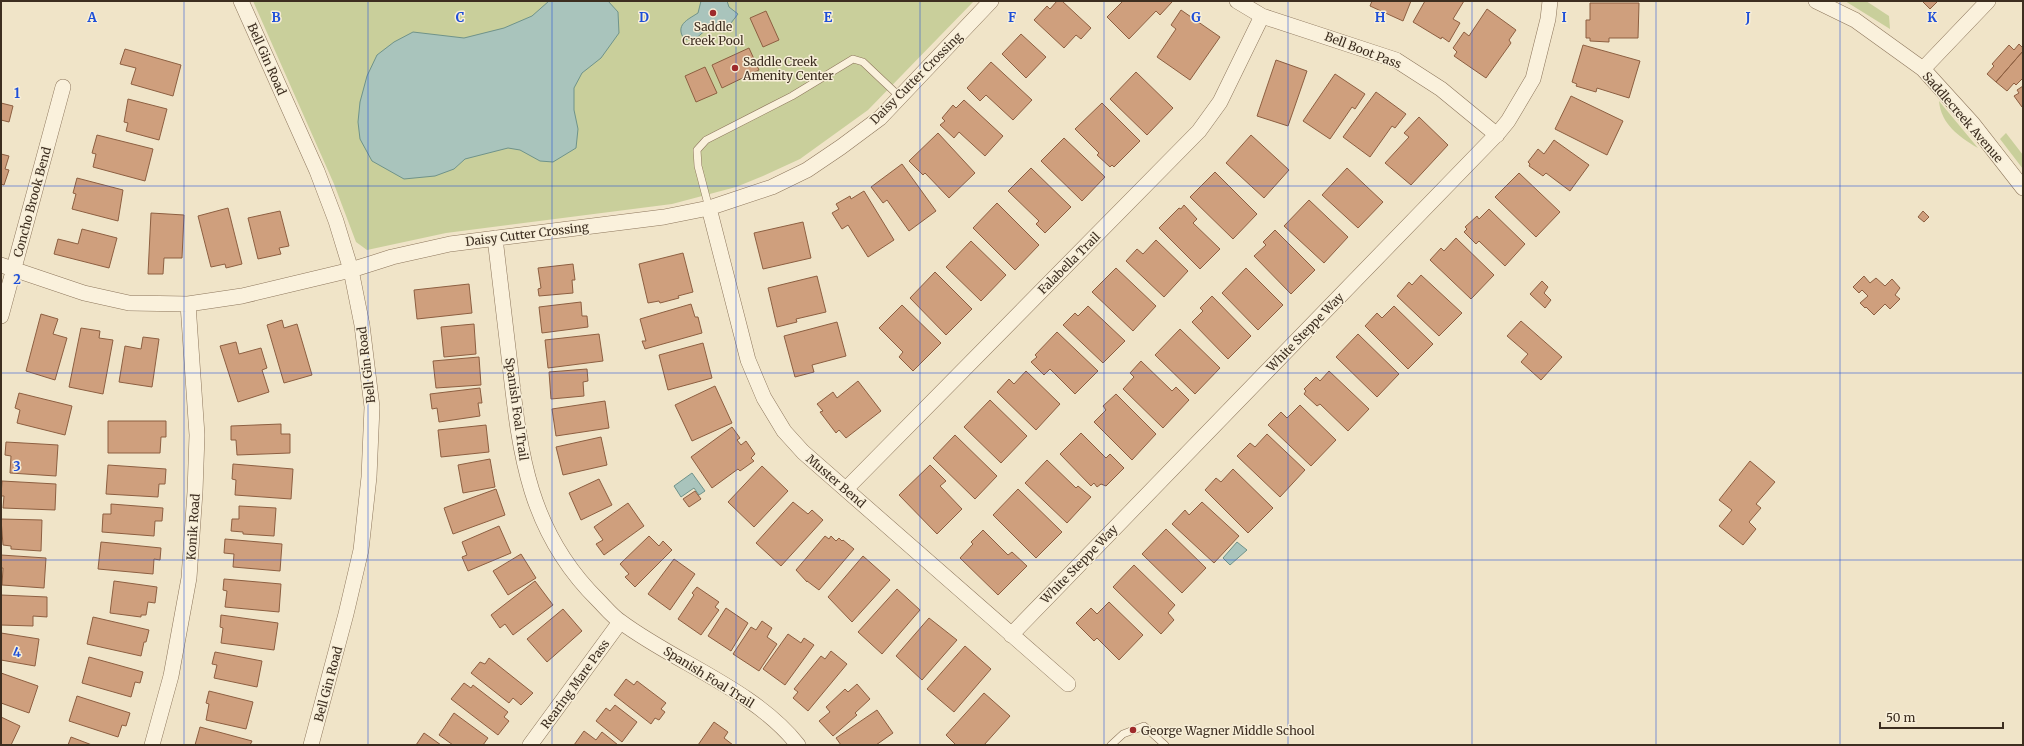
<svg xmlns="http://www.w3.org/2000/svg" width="2024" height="746" viewBox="0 0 2024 746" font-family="Merriweather,serif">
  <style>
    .green { fill: #c9cf9b }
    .water { fill: #a9c4bc; stroke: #6f938a }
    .building { fill: #cf9f7d; stroke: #8d5f41 }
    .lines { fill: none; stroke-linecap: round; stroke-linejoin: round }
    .lane-casing { stroke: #8d765c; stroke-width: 8 }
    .street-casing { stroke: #8d765c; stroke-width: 16 }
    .lane { stroke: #faf1dc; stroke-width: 7 }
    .street { stroke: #faf1dc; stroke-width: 15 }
    .grid { fill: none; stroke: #1d4ed8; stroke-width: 1; stroke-opacity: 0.55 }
    .poi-dot { fill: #9e2a2b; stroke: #f7eed8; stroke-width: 1.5 }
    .labels { text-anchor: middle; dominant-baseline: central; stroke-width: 3; stroke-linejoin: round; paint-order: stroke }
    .poi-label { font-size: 12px; fill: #3d2e20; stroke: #f7eed8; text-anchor: start }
    .street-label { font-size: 12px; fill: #3d2e20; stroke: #f7eed8 }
    .grid-label { font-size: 13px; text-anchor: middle; font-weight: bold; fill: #1d4ed8; stroke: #f7eed8; stroke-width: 3; stroke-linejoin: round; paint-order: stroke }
  </style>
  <rect width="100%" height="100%" fill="#f0e4c8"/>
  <path class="green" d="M253,1H974L868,110L800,159L763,176L736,187L672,204L446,233L367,250L356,242L334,184Z
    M1845,1H1866L1889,16L1890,29Z
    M1939,101L1978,148C1959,137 1941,124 1939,101Z
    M2006,133L2023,155V169L2000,139Z"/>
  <path class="water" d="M549,1H608L618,12L619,33L601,58L582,73L574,88V110L578,129L576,148L553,162L540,161L520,150L508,148L465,159L454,169L435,176L404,179L372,161L360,139L358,122L360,102L367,76L377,55L394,42L413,32L464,38L504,28L532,16Z
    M701,1H727L729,7L738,14L724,32L707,29L694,40L684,39C675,25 687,20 698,13Z
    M692,473L705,491L699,495L694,488L681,497L674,486Z
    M1237,542L1247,550L1230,565L1223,558Z"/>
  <path class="building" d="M1057,1H1062L1091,28L1081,39L1076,35L1064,48L1034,20L1047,6L1050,9Z
    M1123,1H1171L1172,2L1160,15L1156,11L1129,39L1107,17Z
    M1372,1H1411L1403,21L1370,6Z
    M1425,1H1464L1453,19L1460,23L1449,42L1442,37L1441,39L1413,22Z
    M1922,1H1938L1930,9Z
    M1590,3H1639L1638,38H1609V42L1590,41V38H1586V20H1590Z
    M1487,9L1516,30L1509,40L1511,43L1486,78L1454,56L1457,52L1453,48L1464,32L1469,36Z
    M1181,10L1220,37L1190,80L1157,57L1176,29L1171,25Z
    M766,11L779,40L763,47L750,18Z
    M1021,34L1046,57L1026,78L1002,54Z
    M2019,44L2023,48V51L1996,82L1987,74L1994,66L1992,64L2009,45L2014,50Z
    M1583,45L1640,61L1629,98L1597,88L1596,92L1576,86L1577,84L1572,82Z
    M749,48L759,70L722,88L712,65Z
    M125,49L181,65L173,96L131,84L136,68L120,64Z
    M2023,51V78L2016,85L2014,83L2007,91L1996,82Z
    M1276,60L1307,71L1288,126L1257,116Z
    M991,62L1032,100L1013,120L986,95L980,101L967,88Z
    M705,67L717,93L696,102L685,76Z
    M1136,72L1173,108L1147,135L1110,99Z
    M1335,74L1365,94L1355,109L1352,107L1330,139L1303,121Z
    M2023,86V106L2022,107L2014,96L2019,93L2017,90Z
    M1376,92L1406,114L1395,128L1392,126L1370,157L1343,137Z
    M1571,96L1623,121L1607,155L1555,129Z
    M128,99L167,109L159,140L126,131L128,123L124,122Z
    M964,100L1003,136L985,156L959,132L954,138L940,125L945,121L942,118L953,105L956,108Z
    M1,103L13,106L9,122L1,120Z
    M1102,103L1140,141L1114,167L1112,165L1110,167L1097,155L1099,153L1075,129Z
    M1419,117L1448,145L1411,185L1385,163L1409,137L1404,133Z
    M938,133L975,173L949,198L925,173L923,175L909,161Z
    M97,135L153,149L145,181L93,167L96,154L92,153Z
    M1251,135L1289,170L1264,198L1226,163Z
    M1064,138L1105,177L1082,201L1041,161Z
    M1554,140L1589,165L1570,191L1546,173L1543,176L1529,166L1530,164L1528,162L1538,149L1544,154Z
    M1,154L9,156L5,169L9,170L4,185L1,184Z
    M902,164L936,211L909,231L887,200L883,203L871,187Z
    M1031,168L1071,207L1045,233L1036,224L1039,221L1008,191Z
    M1347,168L1383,202L1358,228L1322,195Z
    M1215,172L1257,214L1233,239L1190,197Z
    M1519,173L1560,212L1536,237L1495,197Z
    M77,178L123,190L118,221L72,209L76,194L73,193Z
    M864,191L894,240L868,257L848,225L842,229L832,213L839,209L836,204L850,196L851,199Z
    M1309,200L1348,237L1324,263L1284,226Z
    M997,203L1039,245L1015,270L973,228Z
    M1184,205L1197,219L1193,223L1220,249L1200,269L1159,228L1179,208L1181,209Z
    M228,208L242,264L226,268L225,264L211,267L198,216Z
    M1489,209L1525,244L1505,266L1479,241L1476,244L1464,232L1467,229L1465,227L1477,216L1479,219Z
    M280,211L289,246L279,248L281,254L258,259L248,218Z
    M1923,211L1929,217L1924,222L1918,217Z
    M151,213L184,215L182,258H164L163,274H148Z
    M803,222L811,258L763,269L754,233Z
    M82,229L117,238L109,268L54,254L58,239L78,244Z
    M1275,230L1315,270L1291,294L1254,256L1266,245L1263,242Z
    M1456,238L1494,275L1471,299L1430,260L1441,248L1444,251Z
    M1156,240L1188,271L1164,297L1126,261L1137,249L1143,254Z
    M971,241L1006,275L981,301L946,267Z
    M683,253L693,292L678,296L679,298L660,303L659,301L648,303L639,264Z
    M573,264L575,280H572L573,293L539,296L538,289L541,288L538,268Z
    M1116,268L1156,306L1133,331L1092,292Z
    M1246,268L1283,305L1258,330L1222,293Z
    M935,272L972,309L946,335L910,298Z
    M1421,275L1462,313L1439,336L1397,296L1409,282L1412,285Z
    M817,276L826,312L796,319L797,322L777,327L768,288Z
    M1864,276L1870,283L1876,278L1885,286L1892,279L1900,288L1895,295L1900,299L1890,309L1885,304L1874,315L1866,307L1865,308L1860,303L1868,296L1862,290L1859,293L1853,287Z
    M1542,281L1548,287L1544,293L1551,300L1545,308L1530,294Z
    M469,284L472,313L417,319L414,290Z
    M1212,296L1251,336L1228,359L1192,322L1203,311L1200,308Z
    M581,302L582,316H587L588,327L542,333L539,307Z
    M691,304L695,317H698L702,333L645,349L642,341H646L640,319Z
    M902,305L941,343L913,371L899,357L903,352L879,328Z
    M1088,306L1125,341L1103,363L1063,325L1075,313L1078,316Z
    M1394,306L1433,344L1408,369L1365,326L1377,313L1382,318Z
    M41,314L58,319L53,334L67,338L55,380L26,371Z
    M282,320L284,328L297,324L312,375L284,383L267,325Z
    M1521,321L1562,357L1541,380L1521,362L1528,354L1507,336Z
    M837,322L846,356L812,365L814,372L795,377L784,336Z
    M474,324L476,354L444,357L441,327Z
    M81,328L100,331L99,338L113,340L103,394L69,387Z
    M1180,329L1220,368L1195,394L1155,355Z
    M1057,332L1098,371L1075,394L1050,369L1044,375L1031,362L1037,357L1035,355Z
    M599,334L603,361L548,368L545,340Z
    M1358,334L1399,374L1377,397L1336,357Z
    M143,337L159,339L152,387L119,382L125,346L141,349Z
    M236,342L239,354L261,348L267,368L262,370L269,392L238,402L220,346Z
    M703,343L712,378L668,390L659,355Z
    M479,357L481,385L436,388L433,361Z
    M1141,361L1172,391L1176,387L1189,400L1163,428L1123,389L1134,377L1130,373Z
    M587,369L588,381L583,382L584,396L551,399L549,372Z
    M1026,371L1060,404L1036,430L997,392L1009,379L1014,384Z
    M1329,371L1369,409L1348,431L1320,404L1317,406L1304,394L1306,391L1304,389L1316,377L1320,381Z
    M858,381L881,411L846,438L839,430L836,433L820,412L823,411L817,404L833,392L837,398Z
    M715,386L732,423L692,441L675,405Z
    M480,388L482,403H478L480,416L439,422L437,408L432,409L430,394Z
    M19,393L72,406L65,435L17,423L20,410L15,408Z
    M1116,394L1156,434L1132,460L1094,422L1106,410L1103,406Z
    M990,400L1027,436L1001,463L964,427Z
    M605,401L609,428L556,436L552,409Z
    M1300,405L1336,440L1311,466L1268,425L1281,412L1287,418Z
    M108,421H166V437H161L160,453H108Z
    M281,424V434H290V453L237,455L236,440H231V426Z
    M486,425L489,452L441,457L438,430Z
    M732,427L740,438L737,440L741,445L746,441L755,454L751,458L754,461L740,471L738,469L712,488L691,457Z
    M1081,433L1106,458L1110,454L1124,468L1106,486L1101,484L1097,487L1094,483L1091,486L1060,454Z
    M1267,434L1305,470L1280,497L1237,456L1250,443L1255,447Z
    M955,435L997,476L975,499L933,458Z
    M601,437L607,465L563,475L556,447Z
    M6,442L58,445L56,476L10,473L11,456L5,455Z
    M490,459L495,487L463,493L458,465Z
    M1047,460L1076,488L1078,486L1091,497L1067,523L1025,483Z
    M1750,461L1775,482L1756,504L1761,508L1749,522L1756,529L1743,545L1719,526L1732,510L1719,500Z
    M233,464L293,469L291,499L235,495L236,480L232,479Z
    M108,465L166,469L165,484H159L158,497L106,494Z
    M930,465L946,481L940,486L962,509L937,534L899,495Z
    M762,466L788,491L754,527L728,502Z
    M1233,469L1273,508L1248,533L1205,490L1216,478L1221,482Z
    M599,479L612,505L581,520L569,493Z
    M2,481L56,484L55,510L3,508L4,496H1Z
    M496,489L505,515L453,534L444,508Z
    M1018,489L1062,532L1036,558L993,515Z
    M695,491L701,499L689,507L683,499Z
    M793,502L808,514L812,510L823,520L781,566L756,543Z
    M1202,502L1239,536L1214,563L1172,524L1185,510L1189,515Z
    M628,503L644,526L604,555L596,544L603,540L594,527Z
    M111,504L163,508L162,521H155L154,536L102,532L103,514H111Z
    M239,506L276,508L274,536L243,534V532L231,531L232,519H239Z
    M1,519L42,520L41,551L11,549V546L3,545Z
    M499,526L511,553L468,571L462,557L467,555L462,542Z
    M1166,529L1206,568L1182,593L1142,554Z
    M983,530L1008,555L1012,552L1027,566L998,595L960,558L973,544L971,542Z
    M649,536L659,546L663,541L672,550L635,587L625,577L629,574L620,564Z
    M825,536L829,539L831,536L836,541L839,538L842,541L843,540L854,549L819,590L807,581V582L796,570Z
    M225,539L282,544L280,571L233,567L234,554L224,553Z
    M101,542L161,548L160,560L154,559L153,574L98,569Z
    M521,554L536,578L508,595L493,571Z
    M1,555L46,558L44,588L2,585L3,568H1Z
    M863,556L890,580L852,622L828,597Z
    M674,559L695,574L670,610L648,594Z
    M1134,565L1175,605L1168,613L1174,620L1161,634L1113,587Z
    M224,579L281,584L279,612L225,607L227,591L223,590Z
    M114,581L157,587L155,603L148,602L146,615H141V617L110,613Z
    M535,581L553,605L513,635L505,624L500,628L491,615Z
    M697,587L719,602L715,607L719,610L701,635L678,619L694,595L692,593Z
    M897,589L920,610L882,654L858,632Z
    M1,595L47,597V617L33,616V626L1,625Z
    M1109,602L1143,635L1119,660L1097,638L1094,641L1076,623L1091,608L1097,614Z
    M726,608L748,623L731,651L708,636Z
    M563,609L582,631L547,662L527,639Z
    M221,615L278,623L274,650L221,643L223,628L220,627Z
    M93,617L149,630L146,642H144L141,656L87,644Z
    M929,618L957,640L922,680L896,656Z
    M762,621L772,628L767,637L777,644L759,671L733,654L751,627L756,630Z
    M1,633L39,639L35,666L1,660Z
    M788,634L801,643L804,638L814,645L785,685L763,669Z
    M965,646L991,669L954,712L927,689Z
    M831,651L847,664L808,711L793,698L798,692L794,689L821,656L825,659Z
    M215,652L262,661L257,687L214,678L217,665L212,664Z
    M89,657L143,672L140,683L135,682L131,697L82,683Z
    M489,658L533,693L521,705L513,698L509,703L471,673L480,662L485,664Z
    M1,673L38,686L29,713L1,703Z
    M626,679L634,685L637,681L666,703L661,709L665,712L659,720L655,718L651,724L614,695Z
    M464,683L471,688L473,685L508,712L504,717L509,721L498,735L451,699Z
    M857,684L870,699L855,713L857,715L833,736L819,721L830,712L826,707L845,689L848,692Z
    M209,691L253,702L246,729L206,720L209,704L206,703Z
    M984,693L1010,716L984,745H956L946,735Z
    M77,696L130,713L126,726L122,725L118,737L69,721Z
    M615,705L637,722L622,742L596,721L606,708L610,711Z
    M877,710L893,733L876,745H841L836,738Z
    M454,713L488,738L483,745H453L439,735Z
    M1,717L20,726L11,745H1Z
    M714,722L728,732L724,738L733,745H698Z
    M200,727L252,741L250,745H195Z
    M584,731L596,740L602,732L618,745H574Z
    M424,733L434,740L441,745H416Z
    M71,737L92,745H68Z"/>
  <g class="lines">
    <defs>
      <path id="lane" d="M709,208L698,166L697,150L706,140L792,96L853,59L863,62L900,97
        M1111,745L1123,734L1144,726L1165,745"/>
      <path id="street" d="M241,1L317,171L336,221L351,270L362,325L372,407L369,477L361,550L346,614L311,745
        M1237,1L1262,16L1396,60L1441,89L1497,135
        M1816,1L1855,20L1923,69L1973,124L2023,188
        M1923,69L1988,1
        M709,208L748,360L764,398L784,431L803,452L1068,684
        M495,238C500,280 505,322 510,365C520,455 529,532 598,600C605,607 612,616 621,622C676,663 755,690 798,745
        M1,265L84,293L129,303L188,304L242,296L351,270L392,257L450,244L664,217L709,208L772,187L807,170L841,147L880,118L991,1
        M1,316L63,87
        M846,489L1199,131L1220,102L1262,16
        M1011,635L1499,132L1508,121L1533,79L1548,19L1550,1
        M152,745L171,676L189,578L195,492L197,435L188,304
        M530,745L620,622"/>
    </defs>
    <use href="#lane" class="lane-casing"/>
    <use href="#street" class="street-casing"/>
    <use href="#lane" class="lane"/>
    <use href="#street" class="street"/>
  </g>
  <path class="grid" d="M184,1V745M368,1V745M552,1V745M736,1V745M920,1V745M1104,1V745M1288,1V745M1472,1V745M1656,1V745M1840,1V745M1,186H2023M1,373H2023M1,560H2023"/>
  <g class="poi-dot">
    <circle cx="713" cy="13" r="4"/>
    <circle cx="735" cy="68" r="4"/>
    <circle cx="1133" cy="730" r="4"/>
  </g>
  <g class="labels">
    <g class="poi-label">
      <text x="713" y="26" text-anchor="middle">Saddle<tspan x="713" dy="14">Creek Pool</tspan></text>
      <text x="743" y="61">Saddle Creek<tspan x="743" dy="14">Amenity Center</tspan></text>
      <text x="1141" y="730">George Wagner Middle School</text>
    </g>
    <g class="street-label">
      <text transform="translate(1363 50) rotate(21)">Bell Boot Pass</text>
      <text transform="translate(267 59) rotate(66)">Bell Gin Road</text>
      <text transform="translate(916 78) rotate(-45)">Daisy Cutter Crossing</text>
      <text transform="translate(1963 117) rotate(49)">Saddlecreek Avenue</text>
      <text transform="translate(32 202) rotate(-75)">Concho Brook Bend</text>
      <text transform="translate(527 234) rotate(-7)">Daisy Cutter Crossing</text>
      <text transform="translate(1069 263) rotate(-45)">Falabella Trail</text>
      <text transform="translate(1305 332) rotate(-46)">White Steppe Way</text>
      <text transform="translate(366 365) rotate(-97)">Bell Gin Road</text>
      <text transform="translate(517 409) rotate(82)">Spanish Foal Trail</text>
      <text transform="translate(836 481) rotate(41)">Muster Bend</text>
      <text transform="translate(193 527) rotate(-86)">Konik Road</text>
      <text transform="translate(1079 564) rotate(-46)">White Steppe Way</text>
      <text transform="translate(709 677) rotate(32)">Spanish Foal Trail</text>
      <text transform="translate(328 684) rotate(-75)">Bell Gin Road</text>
      <text transform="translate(575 684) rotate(-54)">Rearing Mare Pass</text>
    </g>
  </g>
  <g class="grid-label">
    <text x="92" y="22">A</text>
    <text x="276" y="22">B</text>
    <text x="460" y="22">C</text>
    <text x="644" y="22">D</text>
    <text x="828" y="22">E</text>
    <text x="1012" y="22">F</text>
    <text x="1196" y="22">G</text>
    <text x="1380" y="22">H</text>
    <text x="1564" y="22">I</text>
    <text x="1748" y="22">J</text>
    <text x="1932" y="22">K</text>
    <text x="17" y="98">1</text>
    <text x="17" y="284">2</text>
    <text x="17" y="471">3</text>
    <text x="17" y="657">4</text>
  </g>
  <rect width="2024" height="746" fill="none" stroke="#3d2e20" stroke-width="4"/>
  <path d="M1880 722v6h123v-6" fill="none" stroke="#3d2e20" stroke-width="2"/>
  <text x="1886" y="722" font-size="12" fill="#3d2e20" stroke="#f7eed8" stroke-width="3" paint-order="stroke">50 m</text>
</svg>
